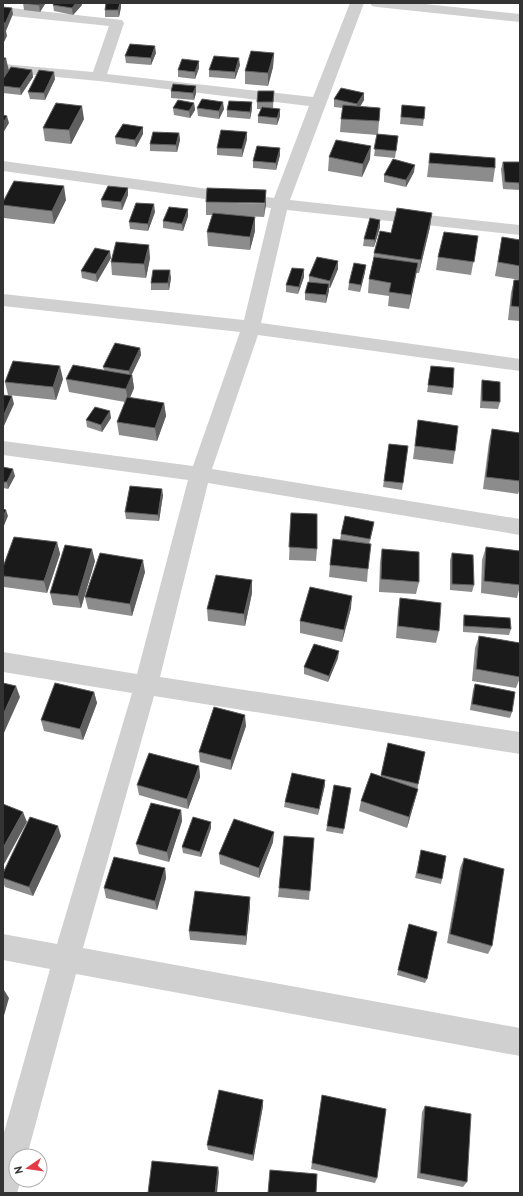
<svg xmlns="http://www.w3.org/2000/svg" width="523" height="1196" viewBox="0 0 523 1196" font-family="'PT Sans',sans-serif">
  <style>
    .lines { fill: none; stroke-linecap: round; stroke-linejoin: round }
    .minor { fill: #d0d0d0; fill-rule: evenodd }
    .wall { fill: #8c8c8c }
    .shaded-wall { fill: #5f5f5f }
    .building { fill: #1a1a1a; stroke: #5f5f5f }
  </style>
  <rect width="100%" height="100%" fill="#fff"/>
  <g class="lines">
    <path class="minor" d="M350,3H364L290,200L520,225V235L287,210L261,323L520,359V371L258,335L212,469L520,519V535L208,483L160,677L520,732V754L154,696L83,948L520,1028V1056L76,974L27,1156H16V1180H21L17,1193H3V1136L50,969L3,960V934L57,944L132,693L3,672V652L137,674L188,480L3,455V441L193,466L240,332L3,306V294L244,320L271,208L3,171V161L274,198L309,106L99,81L3,72V64L93,72L109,26L3,15V7L122,20L124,23L107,74L313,97Z
      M370,3H416L520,14V22L377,7L372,6Z"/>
  </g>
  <path class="wall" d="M23,3H45V4L40,12L24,10Z
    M54,3H81L82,5L73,15L54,11L53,5Z
    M121,7L119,17H105V10Z
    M156,53L151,65L126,63L125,56Z
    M274,53L273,67L268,86L245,84V71Z
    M3,58L9,70H32L33,77L21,95L3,93Z
    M199,61V68L195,79L178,77V70Z
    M240,65L235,79L209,77V70Z
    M55,79L45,100L30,99L28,92Z
    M196,86V93L194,100L171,98V91Z
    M274,91L273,108L280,116L277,125L258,123V116L261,109H257V102Z
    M364,93V100L360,107L380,108L378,134L398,136L395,158L374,156L377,135L340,132L341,119L343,108L334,107V99Z
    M252,102V109L250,119L227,117V110Z
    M194,103L195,110L190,118L174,115L173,108Z
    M402,105L425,107L423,126L400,124Z
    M197,108L224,109L219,119L198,116Z
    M84,119L71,144L45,141L43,128Z
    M143,127V134L136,147L116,144L115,137Z
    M179,133L180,140L177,152L150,151V144Z
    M247,139L242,157L217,155V148Z
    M430,153L495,168L493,182L427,177Z
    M280,155L276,170L253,168V161Z
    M329,157L370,159L362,177L328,171Z
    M503,162H520V190L503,189L501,169Z
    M414,172L406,187L384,182V175Z
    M128,195L122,210L102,207L101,200Z
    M66,200L54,224L4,218L3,211V205Z
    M206,202L266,204L264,217L248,216L255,231L250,250L208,246L207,232L212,215H206Z
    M188,209V216L183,231L163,228V221Z
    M155,212L148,231L130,229L129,222Z
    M432,213L430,227L419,273H416L409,309L388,306L389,296L368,293L369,279L373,261L374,253L391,233Z
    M380,227L374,247L363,246L364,239Z
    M478,236L471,275L436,270L438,257Z
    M502,237L520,240V280L495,276Z
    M111,258L97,282L82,278L81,271Z
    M150,258L146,278L112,275L111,262Z
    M338,261V269L330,288H329L326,303L305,300V293L309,282V276Z
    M365,272L360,292L348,290L349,283Z
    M304,277L298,294L286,292V285Z
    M171,278L169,290H151V283Z
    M514,280H520V321L508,320L511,293Z
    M140,348L141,355L132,374L134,388L130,398L164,403L166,416L157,441L119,435L117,422L125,402L69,392L66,379L104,370L103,367Z
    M431,366L453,388L452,395L427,392Z
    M63,379L56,400L8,395L5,382Z
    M482,380L500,402L498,409L480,408L481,387Z
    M111,418L102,432L87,427L86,420Z
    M418,420L455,451L453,464L413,459Z
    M492,429L520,433V488L518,494L483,489L489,442Z
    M389,444L408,446L402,490L383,487Z
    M3,467L15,476L8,489L3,488Z
    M163,495L159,521L126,519L125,512Z
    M291,513L317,549L316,561L289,560Z
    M374,522L369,543L368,569L367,582L329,577L330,565L340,540L341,534Z
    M57,542L60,554L47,593L4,587L3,585V567Z
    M486,547L520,551V586L517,598L481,593L482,560Z
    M382,549L419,582L416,594L379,592L380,562Z
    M452,553L474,585L472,592L450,590V560Z
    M95,561L81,608L53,605L50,593Z
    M145,572L132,616L88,609L85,597Z
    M252,580V593L245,626L208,621L207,609Z
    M400,598L439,631L436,643L396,638L398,610Z
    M351,608L342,642L300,633V621Z
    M464,615L511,629L509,635L463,632V622Z
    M479,636L520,643V678L516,688L472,681L475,648Z
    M338,658L328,682L304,674V667Z
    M475,684L512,712L510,718L470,710L473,690Z
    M94,692L97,703L83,740L44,731L41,720Z
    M246,726L231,770L200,762L199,752Z
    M388,743L425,752L415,800L407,828L359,811L361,801L381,776Z
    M199,766L200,777L188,809L139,795L137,785Z
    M325,785L318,815L284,807L285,802Z
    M351,788L343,834L326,831L327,826Z
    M181,810L182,821L169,862L139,854L136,844Z
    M211,822V828L201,857L183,853L182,847Z
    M61,836L33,896L5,887L3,882V873Z
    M314,838L309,900L278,897L279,888Z
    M273,842L259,878L220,864L219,854Z
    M421,850L442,879L441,884L415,878Z
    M464,858L492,946L488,954L447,943L460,868Z
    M165,868L166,878L157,910L106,898L104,888Z
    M250,906L246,945L190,940L189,931Z
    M408,929L427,979L425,983L397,975Z
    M322,1095L377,1178L375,1183L311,1169Z
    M263,1100V1106L253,1161L208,1150L207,1145Z
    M425,1106L467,1182L463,1187L417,1178L422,1112Z"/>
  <path class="shaded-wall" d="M40,3H45V4L40,12L39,5Z
    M76,3H81L82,5L73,15L72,8Z
    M120,3H121V7L119,17L118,10Z
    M12,8L13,14L6,31L7,36L3,44V26Z
    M155,46L156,53L151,65V58Z
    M274,53L273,67L268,86V73Z
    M6,58L9,71L3,80V63Z
    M239,58L240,65L235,79V72Z
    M199,61V68L195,79V72Z
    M32,70L33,77L21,95L20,88Z
    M54,72L55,79L45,100L44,93Z
    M196,86V93L194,100L193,93Z
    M364,93V100L357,111V104Z
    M223,102L224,109L219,119V111Z
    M252,102V109L250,119V112Z
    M194,103L195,110L190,118L189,111Z
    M82,106L84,119L71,144L69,130Z
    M280,109V116L277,125V118Z
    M7,116L9,123L3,133V124Z
    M143,127V134L136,147L135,140Z
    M247,132V139L242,157V149Z
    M179,133L180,140L177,152L176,145Z
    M371,146L370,159L362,177L363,164Z
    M280,148V155L276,170V163Z
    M415,165L414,172L406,187V180Z
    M64,186L66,200L54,224L52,211Z
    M128,188V195L122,210L121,202Z
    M266,190V204L264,217L265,203Z
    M154,204L155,212L148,231V224Z
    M188,209V216L183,231L182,224Z
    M432,213L430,227L419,273L421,260Z
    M255,217V231L250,250V237Z
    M380,220V227L374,247L375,240Z
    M149,245L150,258L146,278L144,264Z
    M110,251L111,258L97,282L96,274Z
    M338,261V269L330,288V281Z
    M418,263L416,276L409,309L411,295Z
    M366,265L365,272L360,292L361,285Z
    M304,269V277L298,294L299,287Z
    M170,270L171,278L169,290L168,283Z
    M329,284V291L326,303V295Z
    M140,348L141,355L130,378L129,371Z
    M60,366L63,379L56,400L53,387Z
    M132,375L134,388L128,402L126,389Z
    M12,396L14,404L3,428V417Z
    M164,403L166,416L157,441L155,428Z
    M110,411L111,418L102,432L101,425Z
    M13,469L15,476L8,489L7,482Z
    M162,489L163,495L159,521L158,515Z
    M6,510L8,516L3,528V517Z
    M374,522L373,528L369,546L370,539Z
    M57,542L60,554L47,593L44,581Z
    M92,549L95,561L81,608L78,596Z
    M143,560L145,572L132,616L130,604Z
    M252,580V593L245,626L244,614Z
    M352,596L351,608L342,642L344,630Z
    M339,651L338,658L328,682L329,676Z
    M16,686L20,697L3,735V715Z
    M94,692L97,703L83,740L80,729Z
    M245,715L246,726L231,770V760Z
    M199,766L200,777L188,809L187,799Z
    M325,780V785L318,815L319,809Z
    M418,789L415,800L407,828L409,817Z
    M181,810L182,821L169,862L167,852Z
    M23,812L27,822L3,866V848Z
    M211,822V828L201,857L200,852Z
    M58,826L61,836L33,896L29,887Z
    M274,832L273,842L259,878V868Z
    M165,868L166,878L157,910L155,901Z
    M250,897V906L246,945V936Z
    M4,990L9,998L3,1019V994Z
    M263,1100V1106L253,1161V1155Z
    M218,1167L219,1172L217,1193H215Z"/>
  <path class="building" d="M23,3H40L39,5Z
    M54,3H76L72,8L53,5Z
    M106,3H120L118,10H105Z
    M3,7L12,8L5,24V23H3Z
    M130,44L155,46L151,58L125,56Z
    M251,51L274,53L268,73L245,71Z
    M214,56L239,58L235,72L209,70Z
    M3,58H6L3,63Z
    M182,59L199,61L195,72L178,70Z
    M11,67L32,70L20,88L3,86V79Z
    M39,70L54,72L44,93L28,92Z
    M173,84L196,86L193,93L171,91Z
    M341,88L364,93L357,104L334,99Z
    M258,91H274L273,102H257Z
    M202,99L223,102L219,111L197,108Z
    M178,100L194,103L189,111L173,108Z
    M229,101L252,102L250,112L227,110Z
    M56,103L82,106L69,130L43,128Z
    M343,105L380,108L379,121L341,119Z
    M402,105L425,107L424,119L401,117Z
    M262,107L280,109L277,118L258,116Z
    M3,115L7,116L3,124Z
    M123,124L143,127L135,140L115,137Z
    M221,130L247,132L242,149L217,148Z
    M153,132L179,133L176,145L150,144Z
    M377,134L398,136L396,151L374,149Z
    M336,140L371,146L363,164L329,157Z
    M257,146L280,148L276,163L253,161Z
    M430,153L495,158V168L429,163Z
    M393,159L415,165L406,180L384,175Z
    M503,162H520V183L505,182Z
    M14,181L64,186L52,211L3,205V202Z
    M108,186L128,188L121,202L101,200Z
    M207,188L266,190L265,203L206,202Z
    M136,203L154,204L148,224L129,222Z
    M169,207L188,209L182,224L163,221Z
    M397,208L432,213L421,260L374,253L380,231L391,233Z
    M213,213L255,217L250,237L207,232Z
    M370,218L380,220L375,240L364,239Z
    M444,232L478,236L474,262L438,257Z
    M502,237L520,240V266L498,262Z
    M116,242L149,245L144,264L111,262Z
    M95,248L110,251L96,274L81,271Z
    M317,257L338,261L330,281L309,276Z
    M374,257L418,263L411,295L389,292L391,283L369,279Z
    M354,263L366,265L361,285L349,283Z
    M292,268L304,269L299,287L286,285Z
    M153,270H170L168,283H151Z
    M514,280H520V307L511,306Z
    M308,282L329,284L326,295L305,293Z
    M115,343L140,348L129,371L103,367Z
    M13,361L60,366L53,387L5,382Z
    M73,365L132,375L126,389L66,379Z
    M431,366L454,368L453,388L428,385Z
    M482,380L500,382V402L482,401Z
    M3,395L12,396L3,417Z
    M127,397L164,403L155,428L117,422Z
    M95,407L110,411L101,425L86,420Z
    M418,420L458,426L455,451L415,446Z
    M492,429L520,433V481L486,477Z
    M389,444L408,446L403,483L384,481Z
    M3,467L13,469L7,482H3Z
    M130,486L162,489L158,515L125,512Z
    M3,509L6,510L3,517Z
    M291,513L317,514V549L289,547Z
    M345,516L374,522L370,539L341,534Z
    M14,537L57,542L44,581L3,576V567Z
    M333,539L371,544L368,569L330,565Z
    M65,545L92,549L78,596L50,593Z
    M486,547L520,551V585L484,581Z
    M382,549L419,552V582L381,579Z
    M100,553L143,560L130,604L85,597Z
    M452,553L473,555L474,585L452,584Z
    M216,575L252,580L244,614L207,609Z
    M310,587L352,596L344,630L300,621Z
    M400,598L441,603L439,631L398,626Z
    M464,615L510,618L511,629L464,626Z
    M479,636L520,643V677L476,669Z
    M314,644L339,651L329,676L304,667Z
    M3,683L16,686L3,715Z
    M55,683L94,692L80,729L41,720Z
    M475,684L515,692L512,712L472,704Z
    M214,707L245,715L231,760L199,752Z
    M388,743L425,752L418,784L381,775Z
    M149,753L199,766L187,799L137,785Z
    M292,773L325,780L319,809L285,802Z
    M371,773L418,789L409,817L361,801Z
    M334,785L351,788L344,829L327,826Z
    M151,803L181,810L167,852L136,844Z
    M3,804L23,812L3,848Z
    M30,817L58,826L29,887L3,878V873Z
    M193,817L211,822L200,852L182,847Z
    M234,819L274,832L259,868L219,854Z
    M284,836L314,838L310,891L279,888Z
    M421,850L446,856L442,879L417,873Z
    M114,857L165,868L155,901L104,888Z
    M464,858L504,869L492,946L450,934Z
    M195,891L250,897L246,936L189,931Z
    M409,924L437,932L427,979L398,970Z
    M219,1090L263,1100L253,1155L207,1145Z
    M322,1095L386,1109L377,1178L312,1163Z
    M425,1106L471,1114L467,1182L420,1173Z
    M152,1161L218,1167L215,1193H148Z
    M270,1170L317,1174L316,1193H268Z"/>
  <rect width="523" height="1196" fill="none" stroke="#333333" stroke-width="8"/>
  <g transform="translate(28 1168) rotate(257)"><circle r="19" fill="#ffffff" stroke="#adadad"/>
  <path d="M0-3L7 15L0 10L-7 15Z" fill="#e63946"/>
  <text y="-6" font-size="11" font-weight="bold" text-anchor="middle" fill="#333333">N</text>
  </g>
</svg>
